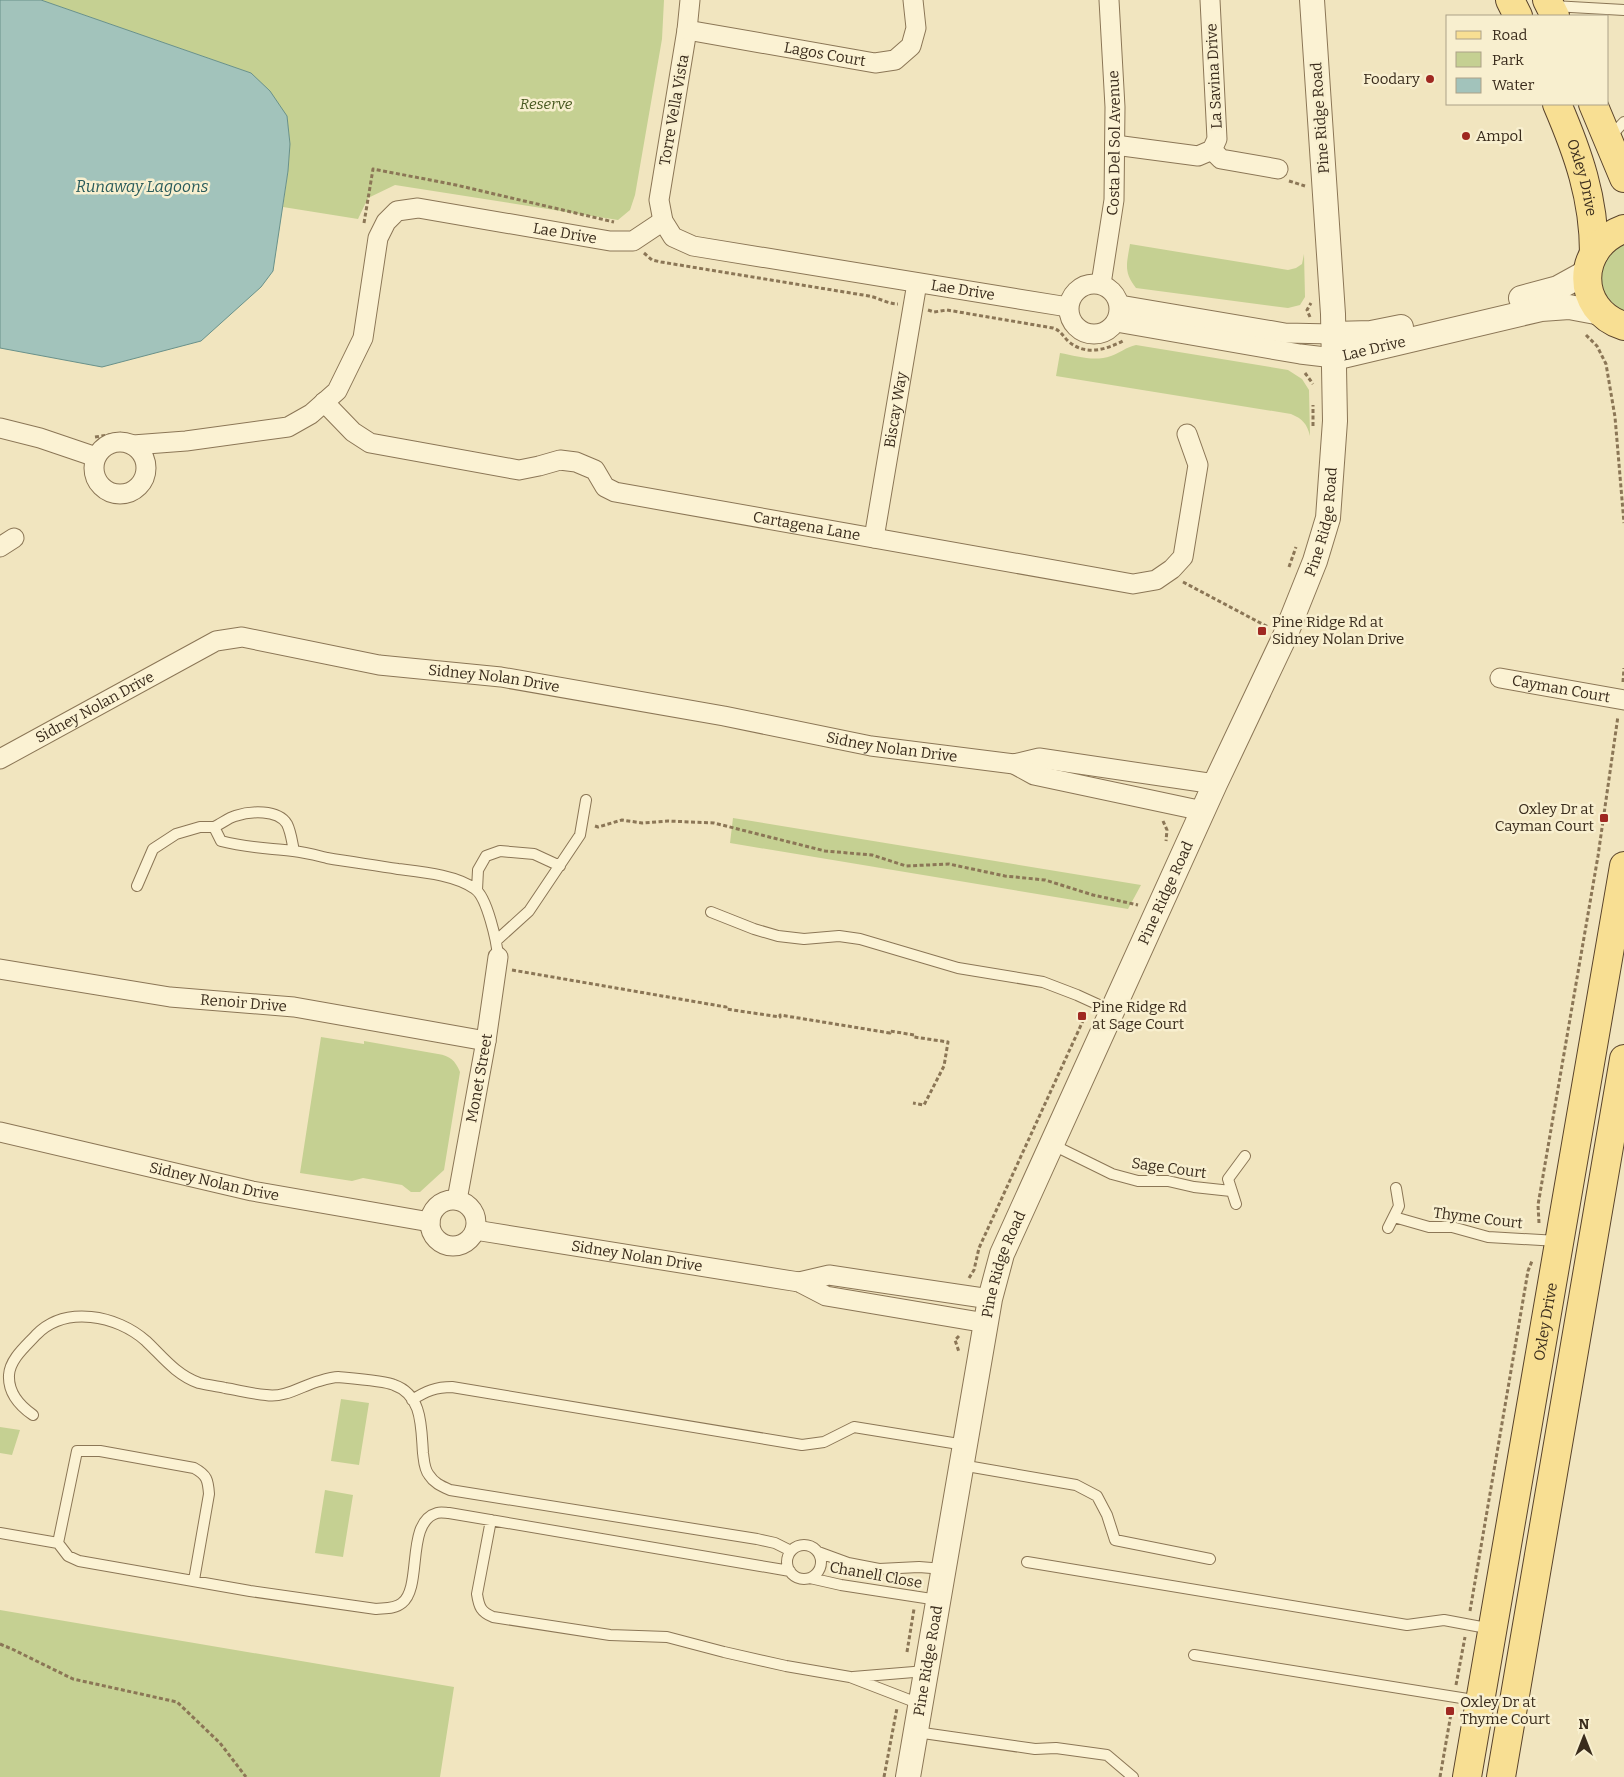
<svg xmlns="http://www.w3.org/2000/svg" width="1624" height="1777" viewBox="0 0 1624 1777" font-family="Bitter,serif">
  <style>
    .green { fill: #c5d092 }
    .water { fill: #a2c3bb; stroke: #69918a }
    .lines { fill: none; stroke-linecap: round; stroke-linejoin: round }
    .service-casing { stroke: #8b7656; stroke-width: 12 }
    .minor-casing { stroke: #8b7656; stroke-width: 21 }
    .tertiary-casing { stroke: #8b7656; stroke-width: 26 }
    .primary-casing { stroke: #59432b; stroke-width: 30 }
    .path { stroke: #8b7656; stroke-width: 3; stroke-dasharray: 4 2.5; stroke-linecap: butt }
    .service { stroke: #fbf2d3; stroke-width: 10 }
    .minor { stroke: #fbf2d3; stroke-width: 19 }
    .tertiary { stroke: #fbf2d3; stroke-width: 24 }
    .primary { stroke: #f8df93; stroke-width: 28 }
    .poi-dot { fill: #9f2821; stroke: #f8efcf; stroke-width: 2 }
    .labels { text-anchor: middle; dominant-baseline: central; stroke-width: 5; stroke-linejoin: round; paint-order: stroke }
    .street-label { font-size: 15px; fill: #3a2c1c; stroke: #f8efcf }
    .poi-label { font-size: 15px; fill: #3a2c1c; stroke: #f8efcf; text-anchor: start }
    .park-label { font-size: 15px; font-style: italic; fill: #475820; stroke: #f8efcf }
    .water-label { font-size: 16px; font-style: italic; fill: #295b5b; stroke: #f8efcf }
  </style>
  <rect width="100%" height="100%" fill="#f1e5bf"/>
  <path class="green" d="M41,0H664L662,39L635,195L630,210L618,220L395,185L368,198L358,219L283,207L288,171L290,144L287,117L251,73Z
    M1624,241V313L1606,300L1599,280L1603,260Z
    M1130,244L1288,270L1296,268L1302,264L1304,254L1305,297L1300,305L1288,308L1136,288C1123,272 1127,263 1130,244Z
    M1136,345L1288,370L1302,379L1309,390L1310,436C1307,424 1303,419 1291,414L1056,376L1060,353C1077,356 1094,362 1111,356C1120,353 1126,347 1136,345Z
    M733,818L1141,885L1128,909L730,843Z
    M321,1037L364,1044V1041L438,1054C450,1056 455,1060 460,1072L444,1170L420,1192H411L402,1185L363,1178L352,1181L300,1173Z
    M341,1399L369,1403L359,1465L331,1461Z
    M0,1427L20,1430L12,1455L0,1453Z
    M325,1490L353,1495L343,1557L315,1553Z
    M0,1610L454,1687L440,1777H0Z"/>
  <path class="water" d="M0,0H41L251,73L270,91L287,116L290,144L288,171L273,271L261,287L201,341L102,367L0,348Z"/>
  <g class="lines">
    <defs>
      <path id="service" d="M1553,6L1624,10
        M1609,138L1624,122
        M214,827C221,824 228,818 235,816C250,811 278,809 287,824C291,832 292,842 294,851
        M137,886L153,849L176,834L200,827H214L221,841C247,848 267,848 293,851C304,852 315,855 327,858C350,862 374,865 398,869C422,872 456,875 475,889C487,897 497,942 498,957
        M477,890L478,870L486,856L500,851L534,854L560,866
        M711,912L754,929L778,936L804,939L839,936L860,939L958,968L1043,982L1077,995L1112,1011
        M497,940L529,911L580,835L586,800
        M1051,1144L1112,1174L1138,1181H1168L1194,1187L1231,1191
        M1236,1204L1228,1179L1245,1156
        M1394,1217L1429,1227H1452L1488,1237L1558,1241
        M1388,1228L1399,1206L1396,1188
        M412,1400C426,1391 436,1387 452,1387L802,1445L824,1442L854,1427L965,1445
        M33,1415C20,1406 8,1393 9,1375C10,1359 26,1346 36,1335C65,1305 117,1315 146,1341C162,1356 176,1375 199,1383C207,1385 216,1386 225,1388C238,1390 252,1394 266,1395C284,1398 300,1387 316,1382C323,1380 332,1377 338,1377C348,1378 386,1381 394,1385C423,1395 421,1428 423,1453C424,1460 424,1469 429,1475C434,1483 441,1486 450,1490L757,1539L775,1543L791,1551
        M961,1465L1076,1485L1097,1496L1107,1515L1115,1540L1210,1559
        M491,1520L477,1594C479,1607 481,1612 493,1617L610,1635L667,1637L724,1652L786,1666L850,1677L920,1704
        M0,1533L58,1543
        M787 1562a17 17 0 1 1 34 0a17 17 0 1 1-34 0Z
        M818,1552L848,1563L879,1569L919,1567L944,1569
        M1027,1562L1407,1625L1444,1620L1492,1629
        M810,1578L841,1585L938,1600
        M194,1580L209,1494C208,1480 207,1475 194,1468L100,1451H77L58,1543L68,1556L79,1561L250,1591L376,1609C384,1608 395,1609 402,1603C423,1587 405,1522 437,1513C441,1512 446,1513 449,1513L790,1571
        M1194,1655L1480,1701
        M853,1677L926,1671
        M916,1732L1035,1749L1056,1748L1107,1755L1133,1777"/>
      <g id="minor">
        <path id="s1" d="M690,0L687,30L659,200L663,221L673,237L693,246L1068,307"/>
        <path id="s2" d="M687,30L875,63L895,60L911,46L916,28L913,0"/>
        <path d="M1115,145L1198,156L1212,150L1217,139L1210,0"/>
        <path d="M1212,150L1221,159L1278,169"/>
        <circle cx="1094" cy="309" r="25"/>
        <path id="s3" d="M1101,284L1114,200L1115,107L1109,0"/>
        <path d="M1120,305L1285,333L1333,334"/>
        <path d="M1116,322L1300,354L1334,358"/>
        <path id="s4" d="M324,402L353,432L370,443L519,470L539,466L560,460L576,462L595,470L605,487L615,492L1133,584L1156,580L1172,569L1183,557L1198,465L1187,434"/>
        <path d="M0,428L40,438L96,457"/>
        <circle cx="120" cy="468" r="26"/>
        <path id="s5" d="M133,445L186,441L288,427L311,414L337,391L363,338L378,238L386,222L397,211L418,208L610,241H633L663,221"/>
        <path id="s6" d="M874,538L917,283"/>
        <path d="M0,547L14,538"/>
        <path id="s7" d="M1500,678L1624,700"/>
        <path id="s8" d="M0,759L216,641L242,637L379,665L501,677L724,716L871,746L1014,764L1039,758L1215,784"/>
        <path d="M1014,764L1034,775L1203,811"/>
        <path id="s9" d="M0,969L170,997L294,1007L486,1041"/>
        <path id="s10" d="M0,1132L252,1191L430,1222"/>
        <path id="s11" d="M457,1200L486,1041L498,957"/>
        <circle cx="453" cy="1223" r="23"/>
        <path id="s12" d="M475,1230L799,1282L826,1296L986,1323"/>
        <path d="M799,1282L829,1275L990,1299"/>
      </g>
      <g id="tertiary">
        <path d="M1521,298L1558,288L1587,272"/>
        <path d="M1333,334L1371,333L1401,327"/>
        <path id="s13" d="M1334,358L1541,309L1569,307L1601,313"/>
        <path id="s14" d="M908,1777L990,1299L1002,1254L1215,784L1285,636L1315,561L1328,518L1335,421L1333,314L1312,0"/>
      </g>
      <g id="primary">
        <path d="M1510,0L1518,16"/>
        <path d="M1547,0L1555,16"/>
        <path id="s15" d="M1557,104C1578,153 1594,198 1594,253"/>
        <path d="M1593,104L1624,178"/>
        <path d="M1624,229C1576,246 1574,310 1624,326"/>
        <path id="s16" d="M1467,1777L1624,866"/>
        <path d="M1501,1777L1624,1059"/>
      </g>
    </defs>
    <use href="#service" class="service-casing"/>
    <use href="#minor" class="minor-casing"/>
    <use href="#tertiary" class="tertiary-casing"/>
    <use href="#primary" class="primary-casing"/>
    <path class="path" d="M1289,181L1305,186
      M364,223L373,169L456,185L614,222
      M644,253L652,260L661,262L869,296C879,298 888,304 898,304
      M928,310L934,312L947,310L1053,328C1060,330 1063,336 1068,341C1085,356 1105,350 1123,341
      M1310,317L1307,310L1311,303
      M1586,335L1597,346L1606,364L1615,417L1624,523
      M1305,373L1313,384
      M1313,426V405
      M95,437L121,433
      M1289,567L1296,547
      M1183,582L1268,627
      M1623,682L1624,668
      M1163,821L1167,830L1166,841
      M595,826L598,827L622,820L642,823L668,821L714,823L825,851L872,855L906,866L949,864L1005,876L1045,880L1093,895L1138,905
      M512,970L726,1007V1009L780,1017V1015L890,1033V1031L914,1035V1037L948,1042L944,1066L924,1105L913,1103
      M1539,1223L1538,1205L1598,856L1618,716
      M969,1278L974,1270L979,1248L1087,1012
      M959,1336L955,1340L959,1352
      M1470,1611L1528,1271L1532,1261
      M0,1644L12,1649L73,1679L177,1702L220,1743L246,1777
      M907,1652L914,1609
      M1456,1685L1465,1637
      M884,1777L897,1708
      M1440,1777L1452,1708"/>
    <use href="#service" class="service"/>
    <use href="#minor" class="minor"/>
    <use href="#tertiary" class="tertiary"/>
    <use href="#primary" class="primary"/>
  </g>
  <g class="poi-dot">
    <circle cx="1430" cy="79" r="5"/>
    <circle cx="1466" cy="136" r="5"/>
    <rect x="1257" y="626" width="10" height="10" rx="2.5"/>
    <rect x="1599" y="813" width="10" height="10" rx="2.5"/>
    <rect x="1077" y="1011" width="10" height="10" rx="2.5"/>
    <rect x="1445" y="1706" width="10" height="10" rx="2.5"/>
  </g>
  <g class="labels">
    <g class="street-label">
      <text stroke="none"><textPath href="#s2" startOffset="140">Lagos Court</textPath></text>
      <text transform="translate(1214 76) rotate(-93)">La Savina Drive</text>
      <text transform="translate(674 110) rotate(-80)">Torre Vella Vista</text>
      <text transform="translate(1320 118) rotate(-94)">Pine Ridge Road</text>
      <text stroke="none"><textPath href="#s3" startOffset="142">Costa Del Sol Avenue</textPath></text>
      <text stroke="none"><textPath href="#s15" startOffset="78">Oxley Drive</textPath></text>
      <text stroke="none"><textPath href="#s5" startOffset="581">Lae Drive</textPath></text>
      <text stroke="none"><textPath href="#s1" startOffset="538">Lae Drive</textPath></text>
      <text stroke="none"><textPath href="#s13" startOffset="41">Lae Drive</textPath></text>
      <text stroke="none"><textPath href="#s6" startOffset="130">Biscay Way</textPath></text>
      <text stroke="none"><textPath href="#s14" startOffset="1332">Pine Ridge Road</textPath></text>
      <text stroke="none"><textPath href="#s4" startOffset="518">Cartagena Lane</textPath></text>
      <text stroke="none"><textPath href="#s8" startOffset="528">Sidney Nolan Drive</textPath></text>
      <text stroke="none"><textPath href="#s7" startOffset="62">Cayman Court</textPath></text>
      <text stroke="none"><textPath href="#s8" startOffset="108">Sidney Nolan Drive</textPath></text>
      <text stroke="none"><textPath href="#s8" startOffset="932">Sidney Nolan Drive</textPath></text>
      <text stroke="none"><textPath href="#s14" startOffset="928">Pine Ridge Road</textPath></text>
      <text stroke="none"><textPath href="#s9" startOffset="246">Renoir Drive</textPath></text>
      <text stroke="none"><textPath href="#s11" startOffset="124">Monet Street</textPath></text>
      <text transform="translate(1169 1168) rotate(8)">Sage Court</text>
      <text stroke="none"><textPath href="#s10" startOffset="220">Sidney Nolan Drive</textPath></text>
      <text transform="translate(1478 1218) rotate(7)">Thyme Court</text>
      <text stroke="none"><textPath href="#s12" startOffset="164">Sidney Nolan Drive</textPath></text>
      <text stroke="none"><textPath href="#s14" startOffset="522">Pine Ridge Road</textPath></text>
      <text stroke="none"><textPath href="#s16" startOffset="462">Oxley Drive</textPath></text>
      <text transform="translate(876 1575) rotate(10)">Chanell Close</text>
      <text stroke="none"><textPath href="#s14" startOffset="118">Pine Ridge Road</textPath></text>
    </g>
    <g class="poi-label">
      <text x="1420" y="79" text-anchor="end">Foodary</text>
      <text x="1476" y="136">Ampol</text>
      <text x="1272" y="622">Pine Ridge Rd at<tspan x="1272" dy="17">Sidney Nolan Drive</tspan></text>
      <text x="1594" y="809" text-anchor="end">Oxley Dr at<tspan x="1594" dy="17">Cayman Court</tspan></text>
      <text x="1092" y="1007">Pine Ridge Rd<tspan x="1092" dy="17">at Sage Court</tspan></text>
      <text x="1460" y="1702">Oxley Dr at<tspan x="1460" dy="17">Thyme Court</tspan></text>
    </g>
    <g class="park-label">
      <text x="546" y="104">Reserve</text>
    </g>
    <g class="water-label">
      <text x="142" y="186">Runaway Lagoons</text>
    </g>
  </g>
  <rect x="1446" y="15" width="162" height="90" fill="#f8efcf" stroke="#aca187"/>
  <rect x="1456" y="31" width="25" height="8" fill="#f8df93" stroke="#aca187"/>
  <text x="1492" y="40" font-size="15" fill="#3a2c1c">Road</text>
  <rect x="1456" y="52" width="25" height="15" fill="#c5d092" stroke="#aca187"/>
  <text x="1492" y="65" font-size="15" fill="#3a2c1c">Park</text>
  <rect x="1456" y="78" width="25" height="15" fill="#a2c3bb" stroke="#aca187"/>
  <text x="1492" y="90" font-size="15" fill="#3a2c1c">Water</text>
  <g transform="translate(1584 1737)" stroke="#f8efcf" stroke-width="4" paint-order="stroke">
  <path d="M0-4L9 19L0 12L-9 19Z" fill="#3a2c1c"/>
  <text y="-8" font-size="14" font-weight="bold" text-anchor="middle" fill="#3a2c1c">N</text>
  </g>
</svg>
